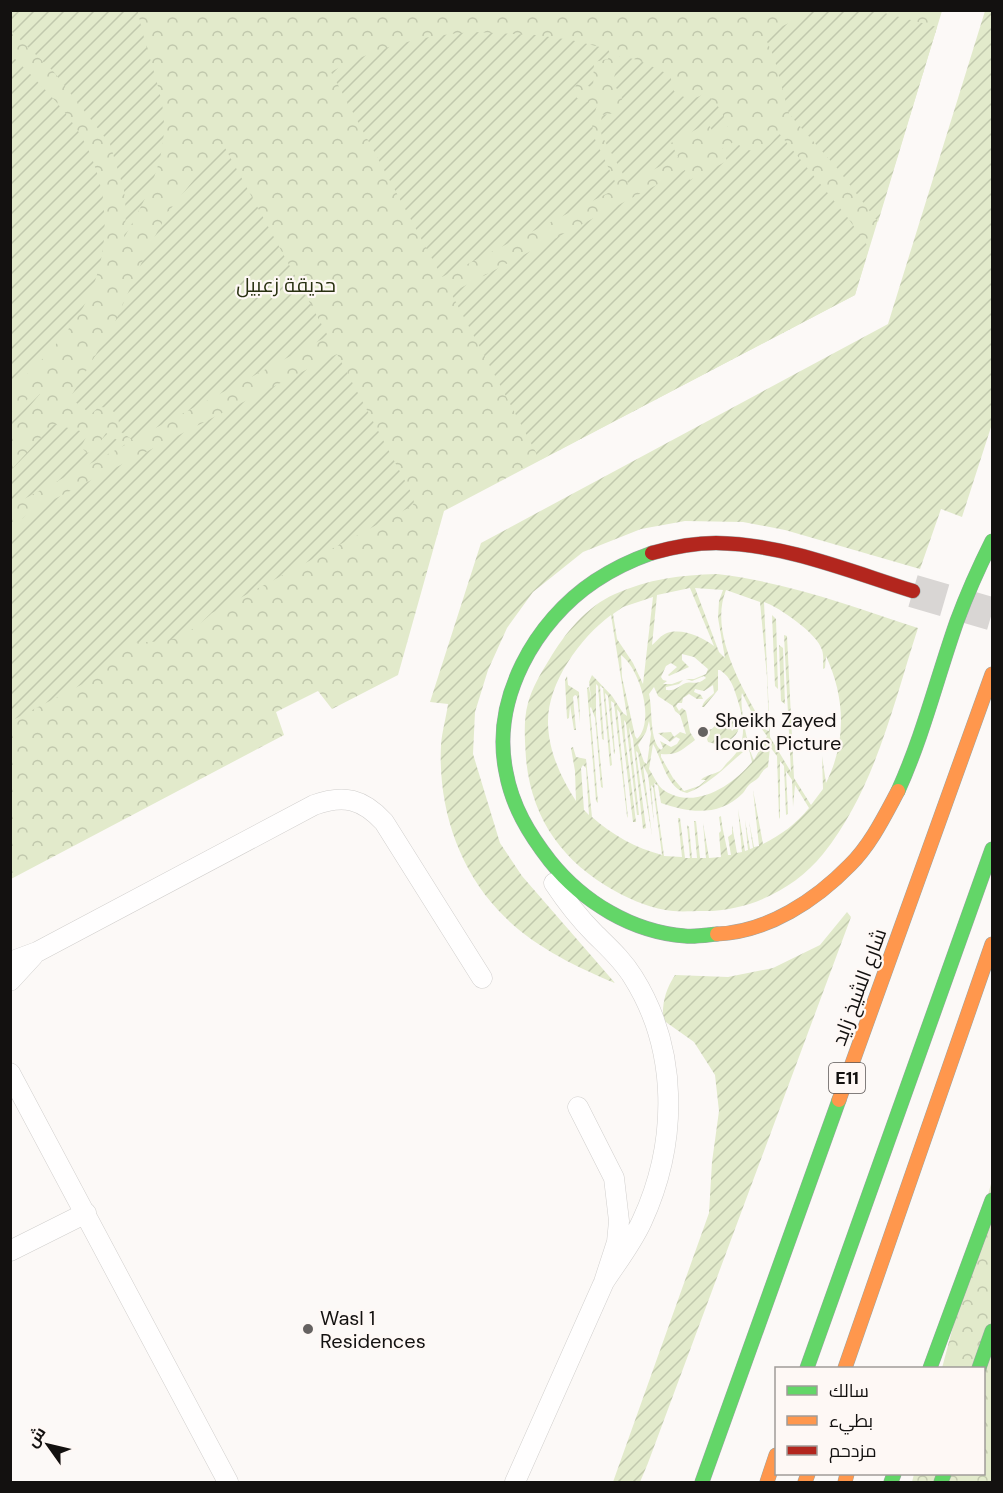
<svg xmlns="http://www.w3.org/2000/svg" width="1003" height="1493" viewBox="0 0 1003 1493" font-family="'DM Sans',Cairo,sans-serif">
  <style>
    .park { fill: url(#park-crowns) }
    .garden { fill: url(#garden-furrows); fill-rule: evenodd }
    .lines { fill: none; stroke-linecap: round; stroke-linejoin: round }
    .highway-tunnel { stroke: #d9d6d4; stroke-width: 33; stroke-dasharray: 33 16; stroke-linecap: butt }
    .street-casing { stroke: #d1cfcd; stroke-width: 21 }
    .fast-casing { stroke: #9ba5a4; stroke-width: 15 }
    .slow-casing { stroke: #9ba5a4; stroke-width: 15 }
    .jam-casing { stroke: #9ba5a4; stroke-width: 15 }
    .street { stroke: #fffefe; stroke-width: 20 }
    .fast { stroke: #63d668; stroke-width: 14 }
    .slow { stroke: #ff974d; stroke-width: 14 }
    .jam { stroke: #b3261e; stroke-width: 14 }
    .poi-dot { fill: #656261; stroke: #fef8f5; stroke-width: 2 }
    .labels { text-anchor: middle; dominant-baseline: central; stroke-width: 4.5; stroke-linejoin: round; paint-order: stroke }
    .shield { fill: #fef8f5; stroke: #5a5655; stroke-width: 1.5 }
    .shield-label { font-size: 18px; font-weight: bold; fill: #131110 }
    .park-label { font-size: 20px; fill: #283010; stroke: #fef8f5 }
    .poi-label { font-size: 20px; fill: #131110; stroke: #fef8f5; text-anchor: start }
    .street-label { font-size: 20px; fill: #131110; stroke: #fef8f5 }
  </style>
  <defs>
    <pattern id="park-crowns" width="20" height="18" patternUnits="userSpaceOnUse" patternTransform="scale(1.5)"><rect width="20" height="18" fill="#e2eacb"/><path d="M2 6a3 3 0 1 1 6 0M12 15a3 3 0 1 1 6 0" fill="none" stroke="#c1c8ad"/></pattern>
    <pattern id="garden-furrows" width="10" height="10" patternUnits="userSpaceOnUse" patternTransform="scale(1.5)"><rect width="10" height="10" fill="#e2eacb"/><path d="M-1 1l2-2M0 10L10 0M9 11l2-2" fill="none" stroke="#c1c8ad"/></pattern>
  </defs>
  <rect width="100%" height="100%" fill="#fcf9f7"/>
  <path class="park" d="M11,11H942L855,295L444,511L398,675L332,709L318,691L276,712L284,735L11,879Z
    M992,1180V1482H912L914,1474H984V1368H942Z"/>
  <path class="garden" d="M11,10L138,11C143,42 156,72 162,104C171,154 148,195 124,238L126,213L124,190L110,144L53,71L11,31Z
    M808,11H877L937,27L878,222L837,168L789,114L774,57L764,35L793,21Z
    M985,11H992V424L962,517L941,509L920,569L785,530L743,522L685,521L641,529L583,552L533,592L507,628L488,670L475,712L473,754L500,843L522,876L615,983C574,966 529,944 498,910C457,866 438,805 441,745C442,732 446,718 448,704L430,702L481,543L888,324Z
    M474,32L536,35L571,40L608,49L610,54L608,59L594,62L593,88L581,83L577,84L573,91L577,98L597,105L592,123L594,137L618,188L442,277L331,72C376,47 423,35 474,32Z
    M10,54C37,81 69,111 86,145C114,201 111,271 73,323C55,348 33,369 11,389Z
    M620,56L638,60L670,75L674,91C681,98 695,101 703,94C718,100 721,112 728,126L714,134L708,123L671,143L678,157L628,183L602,136L600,128L602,115L615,113L622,99L620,91L612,85Z
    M778,132L848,218L869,248L855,295L540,460L451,293L685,170L690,180L727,161L722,149L735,141C750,158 770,152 778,132Z
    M224,146L328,336L133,440L118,430C122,416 113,407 99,407L91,414L70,398L114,324L146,253L168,212L204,167Z
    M337,354L413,496L414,503L412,506L212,613C200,624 186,636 169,640C140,646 115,632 106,672L11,721V539L23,518L33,510Z
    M40,389V394L11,428V413Z
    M53,424L88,433L81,447L87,453L94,451L106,433L125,445L11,506V470Z
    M717,574C786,582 852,606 918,628C893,705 875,789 823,854C794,890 747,912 702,911C693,911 683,912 673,911C653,909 633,901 615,891C563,862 532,820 526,759C525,741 523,721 528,703C532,688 541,673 549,660C565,633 586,607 615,594C648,579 681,575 717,574ZM690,588L714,646C702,637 683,628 667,633C661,635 657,641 652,645L657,595ZM695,588L723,590L719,601L718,618L725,658L719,652ZM726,590L760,602L767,677L769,731L766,730C745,693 708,634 726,590ZM653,597L643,684L633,663L617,639L613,614L623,607ZM764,602C779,607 818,634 822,650C824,656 823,663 823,669L825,668L826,656C845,697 847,741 826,783L822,756L823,789L811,805L794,778L787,636L784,635L791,772L770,737ZM611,615L627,716L623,713L612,696L592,675L589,682L592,705L589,687L587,688L596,801L598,803L590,708L591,707L595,718L601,787L603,788L596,716V684L598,686L602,739L604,740L600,686L603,688L610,766L612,765L605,693L608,696L614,754L615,753L611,701L614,703L627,816L628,818L617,709L620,713L633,822H636L625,737L624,720L626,723L637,815H639L629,727L633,739L643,829L646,828L636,751L638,753L652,835L643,765L648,775L654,823L651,785L653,787L662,855C636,848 612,835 592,817L586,759L576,757L573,747L571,748L575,771L576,801C561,778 549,752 548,724C547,683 580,638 611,615ZM682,654L694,657L708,669L706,674L694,679H686L692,681L704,676L706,678C696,686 695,681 686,683C678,686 677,691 666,690V687L679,684L683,680L672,684H663L667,681L663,680L661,677L666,666L671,663L677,667L668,675L669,676L689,667L682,660ZM621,655C639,668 656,720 637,739L635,736L622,677ZM718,670H720C732,678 734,689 738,701C745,724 747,745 729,761C725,764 724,768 720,771C714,774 708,775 703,778L701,780H706L699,786L684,791L673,778L661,757V754C677,756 683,749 695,740L690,732L686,711L682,708L679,711L676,706L678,703H682L683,698L689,694L697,699H703L701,695L694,692L695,689L704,691L713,685L714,693C709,698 704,700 702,707H704L718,690ZM654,687L658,696L673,706L675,711L680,715L686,734L680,732L674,737L671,732L658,733L670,742L676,737L680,739L677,744L671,747L660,741L663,748L661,750C649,740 653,711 649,694ZM742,693L756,721L767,736L754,760C748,749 739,704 742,693ZM649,721L651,734L647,764L644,762L638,745L646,732ZM746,737L752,762C732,786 695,810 665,791C657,786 654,776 649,769L653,744C662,759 667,789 687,793C710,784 725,767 743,752L739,751ZM770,747L777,756L779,817L780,819V761L784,766L786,815L788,814L786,771L792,780L793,807L795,785L809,808C796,824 781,835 763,844L753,790L759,846L754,847L749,821L753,848L750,849L745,820L748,850L745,851L738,809L742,852L737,853L732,825V834L728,837L731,855H728C726,841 722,830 721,816L719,817L721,831L719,833L721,857L709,858L703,823L706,858H700L696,821H694L697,858H692L689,827L687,825L690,858H685L680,818H678L682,857L664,856L654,783L658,786L661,803C687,812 719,818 743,793C745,791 746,788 748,786C751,782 756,781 759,777C762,772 763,770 768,767ZM583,765L586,768L589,815L584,810L581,768Z
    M772,615L776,619L778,689L775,686Z
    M779,645L783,648L785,704L781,701Z
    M567,676L568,685L579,692L580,723L577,696L575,695L573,697L576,730H574L570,705L569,718L567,719L565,680Z
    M732,719L734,725L731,729L732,731L737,726L736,723L739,722C740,736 731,740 719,745L708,742L707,739L710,733L708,730L712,729L717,724L725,727Z
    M847,912L851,917L648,1463L640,1482H613L709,1213L712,1162L719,1111L715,1075L694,1042L663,1020C662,1002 666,989 675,975L728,977L773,968L820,945Z"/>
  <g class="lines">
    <path class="highway-tunnel" d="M913,591L992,614"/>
    <defs>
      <path id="street" d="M554,883C566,901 579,918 594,933C608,947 622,959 633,977C679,1050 678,1143 642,1221C632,1243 617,1262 604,1282
        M10,962L37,952L314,805C344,794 363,799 384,822L482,978
        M10,981L33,956
        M10,1073L228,1482
        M10,1251L86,1213
        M515,1482L604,1282L617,1242L619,1221L614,1178L578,1107"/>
      <path id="fast" d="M652,553C632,560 613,569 595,581C535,621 491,699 506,772C512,806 529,834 550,861C583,902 632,932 685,936C696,937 707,935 717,934
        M898,791C923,736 937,678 957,621C967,594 979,567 992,541
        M807,1368L992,849
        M930,1368L992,1200
        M979,1368L992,1331
        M702,1482L839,1100
        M891,1482L894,1474
        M941,1482L944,1474"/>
      <path id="slow" d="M717,934C768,932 816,900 850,865C871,844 884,817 898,791
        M839,1100L992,674
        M845,1368L992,944
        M767,1482L776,1455
        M805,1482L808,1474
        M845,1482L847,1474"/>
      <path id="jam" d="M652,553C673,547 694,543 716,543C784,544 849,571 913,591"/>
    </defs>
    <use href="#street" class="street-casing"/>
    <use href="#fast" class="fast-casing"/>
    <use href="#slow" class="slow-casing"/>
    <use href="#jam" class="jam-casing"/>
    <use href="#street" class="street"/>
    <use href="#fast" class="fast"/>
    <use href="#slow" class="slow"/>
    <use href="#jam" class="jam"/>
  </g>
  <g class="poi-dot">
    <circle cx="703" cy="732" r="6"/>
    <circle cx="308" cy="1329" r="6"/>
  </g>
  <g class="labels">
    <rect class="shield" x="829" y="1063" width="36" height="30" rx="4.5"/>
    <g class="shield-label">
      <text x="847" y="1078">E11</text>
    </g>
    <g class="park-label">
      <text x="286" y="285">حديقة زعبيل</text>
    </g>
    <g class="poi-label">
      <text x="715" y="720">Sheikh Zayed<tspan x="715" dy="23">Iconic Picture</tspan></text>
      <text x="320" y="1318">Wasl 1<tspan x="320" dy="23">Residences</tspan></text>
    </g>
    <g class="street-label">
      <text transform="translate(859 987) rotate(-70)">شارع الشيخ زايد</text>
    </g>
  </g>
  <rect width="1003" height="1493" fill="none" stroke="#131110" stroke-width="24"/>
  <rect x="775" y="1367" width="210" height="108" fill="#fef8f5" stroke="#a09c99" stroke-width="1.5"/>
  <rect x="787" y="1386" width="30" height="9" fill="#63d668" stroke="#a09c99" stroke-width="1.5"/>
  <text x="829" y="1397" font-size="18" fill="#131110">سالك</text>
  <rect x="787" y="1416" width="30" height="9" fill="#ff974d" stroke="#a09c99" stroke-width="1.5"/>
  <text x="829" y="1427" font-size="18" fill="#131110">بطيء</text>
  <rect x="787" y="1446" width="30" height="9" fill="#b3261e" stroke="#a09c99" stroke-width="1.5"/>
  <text x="829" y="1457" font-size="18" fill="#131110">مزدحم</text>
  <g transform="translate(48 1445) rotate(304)" stroke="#fef8f5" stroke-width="4.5" paint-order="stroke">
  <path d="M0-4.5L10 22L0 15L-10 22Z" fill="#131110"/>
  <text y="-9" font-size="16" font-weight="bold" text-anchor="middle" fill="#131110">ش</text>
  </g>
</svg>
